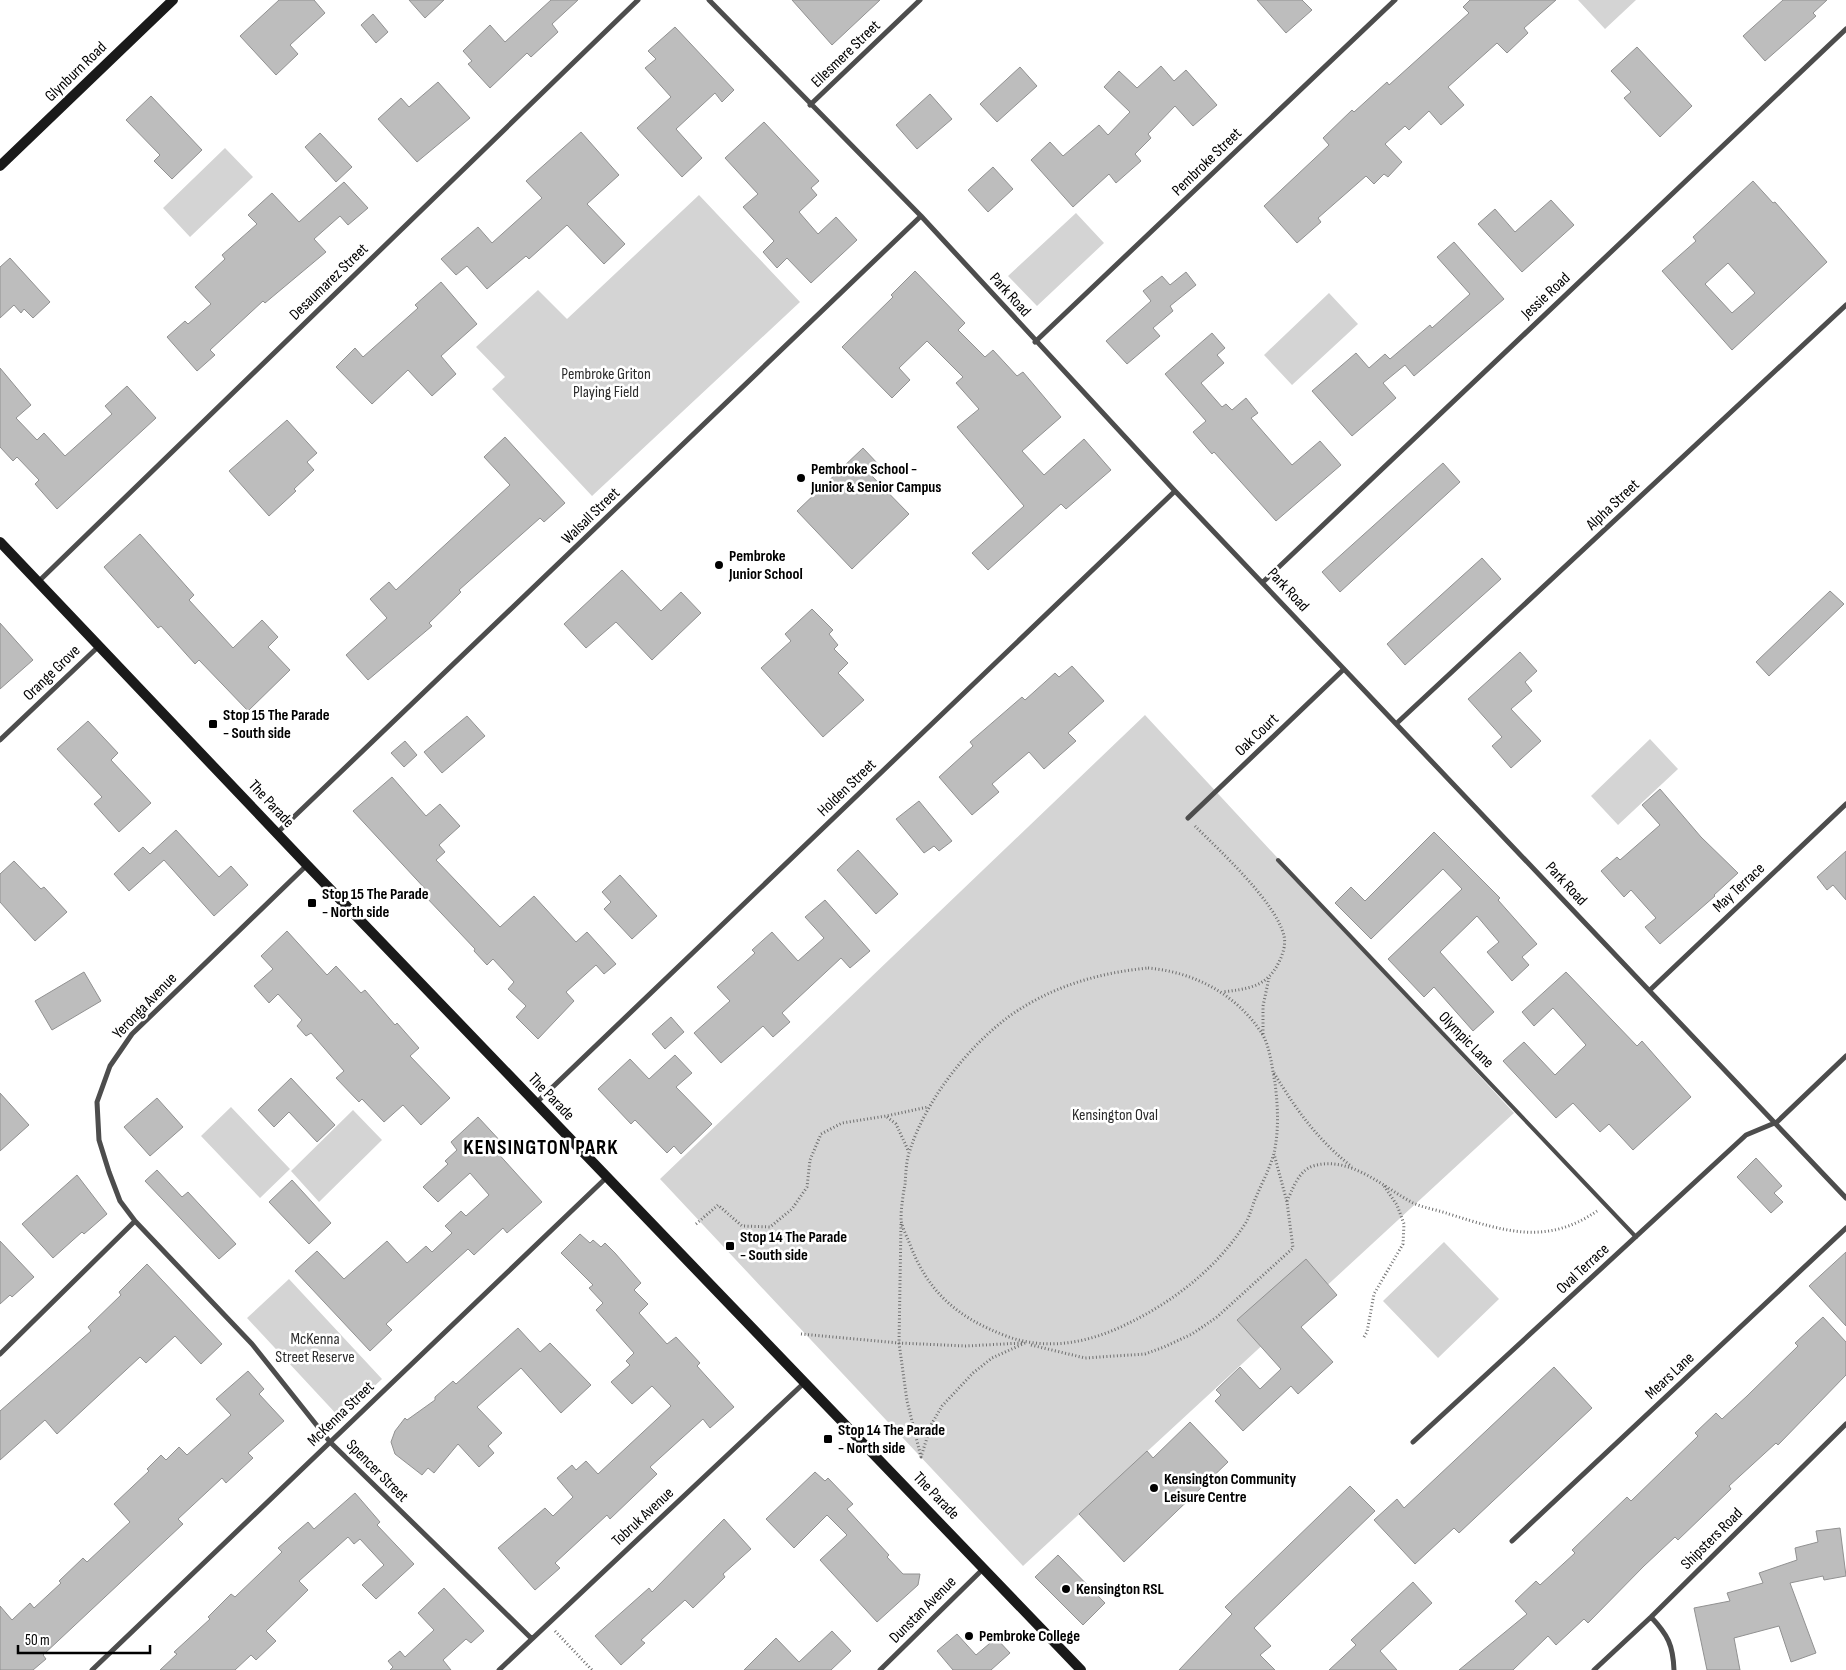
<svg xmlns="http://www.w3.org/2000/svg" width="1846" height="1670" viewBox="0 0 1846 1670" font-family="'Sofia Sans Condensed',sans-serif">
  <style>
    .green { fill: #d4d4d4 }
    .building { fill: #bdbdbd; stroke: #919191; fill-rule: evenodd }
    .lines { fill: none; stroke-linecap: round; stroke-linejoin: round }
    .path { stroke: #6f6f6f; stroke-width: 3; stroke-dasharray: 1 2.5; stroke-linecap: butt }
    .lane { stroke: #4d4d4d; stroke-width: 4 }
    .street { stroke: #4d4d4d; stroke-width: 5 }
    .secondary { stroke: #1a1a1a; stroke-width: 10 }
    .poi-dot { fill: #000; stroke: #fff; stroke-width: 2 }
    .labels { text-anchor: middle; dominant-baseline: central; stroke-width: 5; stroke-linejoin: round; paint-order: stroke }
    .street-label { font-size: 16px; fill: #000; stroke: #fff }
    .park-label { font-size: 16px; fill: #2b2b2b; stroke: #fff }
    .poi-label { font-size: 16px; font-weight: bold; fill: #000; stroke: #fff; text-anchor: start }
    .district-label { font-size: 21px; font-weight: bold; letter-spacing: 1px; fill: #000; stroke: #fff }
  </style>
  <rect width="100%" height="100%" fill="#fff"/>
  <path class="green" d="M1578,0H1636L1605,29Z
    M225,148L253,177L190,237L163,208Z
    M699,195L800,302L592,496L492,389L505,377L476,347L538,290L567,319Z
    M1076,213L1104,243L1037,306L1008,276Z
    M1329,293L1358,324L1292,385L1264,355Z
    M1145,715L1514,1113L1023,1566L660,1179Z
    M1650,739L1678,769L1618,825L1591,796Z
    M231,1107L290,1169L260,1198L201,1136Z
    M353,1110L382,1140L319,1202L291,1171Z
    M1444,1242L1499,1299L1438,1358L1383,1301Z
    M289,1279L382,1379L340,1418L247,1318Z"/>
  <path class="building" d="M279,0H314L325,13L290,45L298,54L276,75L240,36Z
    M409,0H444L425,18Z
    M551,0H578L552,24L558,32L531,57L527,53L490,88L468,64L472,61L463,51L490,25L505,42Z
    M792,0H880L832,45Z
    M1257,0H1302L1312,10L1286,33Z
    M1470,0H1556L1524,28L1528,33L1507,53L1497,43L1448,87L1464,105L1441,125L1429,111L1409,130L1405,126L1385,144L1402,162L1388,177L1384,174L1374,184L1366,176L1318,218L1321,222L1297,243L1264,206L1329,145L1323,138L1352,110L1354,112L1387,82L1389,85L1469,13L1463,7Z
    M1783,0H1827L1813,13L1816,16L1765,61L1743,36Z
    M373,14L388,32L376,43L361,25Z
    M675,27L734,90L722,102L715,93L676,129L702,158L682,177L637,128L671,97L645,68L656,59L648,51Z
    M1637,47L1692,106L1660,137L1624,98L1631,92L1611,71Z
    M1161,66L1174,81L1186,70L1217,105L1193,126L1175,106L1148,134L1151,138L1135,154L1141,161L1116,183L1109,174L1073,207L1031,160L1050,142L1063,156L1099,125L1108,135L1130,112L1104,87L1119,71L1137,88Z
    M1020,67L1037,86L997,122L980,104Z
    M438,82L470,118L417,162L378,119L401,98L409,107Z
    M930,94L952,119L917,149L896,125Z
    M151,96L202,150L172,179L154,161L160,155L126,120Z
    M764,122L819,181L811,188L817,195L799,212L818,234L836,217L857,240L811,283L787,258L777,268L763,252L774,241L743,207L758,194L725,158Z
    M581,132L619,175L587,204L625,244L604,264L567,225L529,259L526,256L487,289L467,266L456,275L441,259L478,227L492,243L542,198L526,181Z
    M320,133L352,167L336,182L305,147Z
    M993,167L1013,189L988,212L968,190Z
    M1753,181L1773,203L1775,202L1827,262L1732,350L1662,271L1696,241L1693,237ZM1728,263L1755,293L1732,313L1705,284Z
    M344,182L368,208L348,225L340,216L314,239L326,252L265,303L263,301L210,350L215,355L197,371L167,337L185,321L188,324L211,304L195,287L225,259L222,255L257,224L248,215L272,193L299,222Z
    M1551,200L1574,225L1522,272L1478,224L1495,209L1515,232Z
    M1454,242L1504,299L1414,376L1405,365L1383,383L1396,398L1352,436L1312,391L1356,353L1369,368L1385,354L1390,359L1430,325L1432,328L1470,294L1437,257Z
    M10,258L50,302L33,318L24,309L21,313L14,305L0,318V267Z
    M915,271L965,323L958,330L985,357L993,350L1017,376L1023,372L1061,417L1022,451L1044,475L1084,439L1111,470L1066,509L1061,504L988,570L972,553L1024,506L957,427L979,409L956,383L963,377L927,341L899,368L910,380L892,398L842,347L893,297L891,295Z
    M1186,272L1196,285L1170,306L1173,311L1153,328L1160,336L1127,364L1106,341L1151,301L1143,291L1162,276L1170,285Z
    M441,282L477,324L441,356L456,374L432,396L408,370L372,404L336,367L355,348L363,357L418,308L415,305Z
    M1212,333L1225,348L1217,355L1224,363L1201,383L1222,407L1226,404L1232,410L1246,398L1258,413L1251,418L1292,465L1320,441L1341,465L1276,521L1214,452L1212,454L1193,432L1206,421L1165,374Z
    M0,368L31,405L16,418L37,440L44,433L65,456L112,414L105,406L127,386L156,418L57,509L35,484L39,480L17,457L13,461L0,447Z
    M287,420L317,453L307,462L314,470L294,489L296,491L269,516L229,471Z
    M505,437L565,503L544,522L540,518L459,590L461,592L429,623L432,626L368,680L346,655L387,618L370,599L389,582L396,590L510,485L484,457Z
    M863,448L879,465L870,474L909,514L852,569L797,511Z
    M1443,463L1460,482L1340,592L1322,572Z
    M140,534L194,595L189,600L233,648L262,620L278,637L268,647L290,670L248,711L199,660L195,664L161,626L158,628L104,567Z
    M1482,558L1501,579L1405,665L1387,644Z
    M622,570L661,611L681,592L701,613L652,660L616,622L586,648L564,624Z
    M1830,591L1844,604L1769,676L1756,662Z
    M812,609L833,630L829,634L838,645L834,649L848,663L838,673L864,700L823,737L761,668L791,641L785,634Z
    M0,623L33,660L0,689Z
    M1520,652L1537,671L1525,682L1532,691L1511,709L1541,741L1511,768L1492,746L1502,737L1468,699Z
    M1072,666L1104,701L1068,733L1076,741L1044,769L1029,752L992,784L999,792L972,815L939,777L973,746L970,742L1022,697L1025,700L1055,673L1059,677Z
    M467,716L485,736L442,773L424,752Z
    M88,721L118,753L111,760L151,803L119,832L94,804L102,797L57,749Z
    M405,741L417,755L404,767L391,753Z
    M392,777L426,816L440,804L460,826L439,845L445,852L436,860L500,927L534,896L576,942L587,932L616,964L604,974L596,965L566,992L574,1001L538,1039L516,1017L526,1006L508,989L514,982L493,959L487,965L474,951L475,949L425,896L429,893L353,811Z
    M1660,789L1701,837L1738,873L1714,895L1715,896L1660,944L1645,927L1656,918L1631,890L1624,897L1601,871L1617,857L1620,860L1660,825L1642,805Z
    M919,801L952,841L939,851L934,846L924,853L896,819Z
    M176,830L219,877L231,866L248,885L214,916L164,860L129,891L114,874L143,847L150,854Z
    M1434,832L1500,898L1498,900L1537,944L1522,957L1529,965L1512,981L1487,952L1499,942L1477,916L1440,952L1494,1012L1473,1031L1434,987L1424,997L1388,959L1462,889L1443,869L1371,939L1335,903L1351,887L1365,901Z
    M858,850L898,894L876,914L837,870Z
    M1846,851V900L1833,885L1827,890L1817,877Z
    M14,861L41,889L44,887L67,912L35,941L0,902V874Z
    M620,875L657,916L632,939L604,909L611,902L602,892Z
    M825,900L870,951L850,968L841,958L782,1013L790,1022L773,1037L763,1026L721,1063L694,1033L730,1001L717,987L755,953L752,950L772,932L798,961L824,938L805,917Z
    M287,931L327,975L336,966L361,993L365,990L395,1025L397,1023L419,1048L410,1056L450,1098L421,1125L403,1105L384,1122L362,1099L359,1102L336,1078L344,1071L311,1033L306,1036L297,1026L302,1020L278,994L269,1003L254,986L273,969L261,956Z
    M84,972L101,1001L52,1030L35,1001Z
    M1566,972L1637,1046L1642,1041L1691,1097L1633,1150L1609,1124L1600,1132L1573,1103L1556,1118L1503,1061L1524,1042L1555,1075L1586,1045L1553,1008L1534,1026L1522,1012Z
    M671,1017L684,1032L665,1049L652,1034Z
    M675,1055L692,1073L676,1087L712,1124L681,1154L674,1146L667,1153L635,1120L631,1124L598,1089L630,1059L649,1079Z
    M291,1078L335,1125L317,1142L289,1112L274,1127L258,1110Z
    M0,1093L29,1125L0,1151Z
    M157,1098L183,1127L150,1156L124,1127Z
    M478,1117L503,1144L495,1150L542,1202L507,1233L503,1228L474,1255L468,1249L386,1324L392,1330L370,1351L295,1271L317,1251L344,1279L387,1241L407,1263L426,1246L432,1252L452,1233L445,1226L461,1211L466,1216L489,1195L470,1173L438,1202L423,1187L448,1164L445,1161L457,1150L451,1142Z
    M1756,1158L1782,1186L1774,1193L1783,1202L1771,1213L1737,1177Z
    M157,1170L182,1197L188,1192L236,1244L219,1259L145,1181Z
    M77,1175L107,1214L84,1234L82,1232L53,1258L22,1224Z
    M292,1180L331,1223L309,1244L269,1202Z
    M580,1234L590,1243L593,1240L601,1247L605,1243L615,1253L641,1283L634,1290L648,1304L639,1313L667,1344L676,1337L700,1363L697,1366L734,1407L710,1428L703,1419L650,1467L657,1474L610,1519L607,1515L555,1563L560,1568L535,1590L498,1548L545,1508L553,1516L573,1497L557,1478L572,1465L576,1470L586,1461L598,1474L671,1406L652,1386L632,1404L611,1382L630,1365L626,1361L634,1353L596,1310L603,1303L589,1288L593,1285L561,1253Z
    M0,1241L34,1277L12,1297L10,1295L0,1304Z
    M1846,1252V1326L1809,1286Z
    M1306,1259L1337,1295L1301,1327L1333,1362L1298,1394L1291,1386L1243,1431L1215,1401L1221,1395L1216,1390L1240,1367L1260,1389L1281,1369L1237,1320Z
    M147,1264L222,1344L201,1364L175,1336L146,1363L140,1357L57,1434L45,1420L0,1460V1411L91,1331L88,1327L121,1295L119,1292Z
    M1823,1317L1846,1342V1375L1778,1445L1776,1443L1729,1486L1731,1489L1678,1540L1675,1537L1644,1566L1588,1623L1584,1619L1556,1645L1548,1636L1513,1670H1459L1527,1614L1515,1601L1536,1581L1540,1585L1575,1553L1572,1550L1627,1497L1631,1501L1698,1436L1695,1433L1716,1413L1722,1419L1747,1396L1798,1346L1795,1343Z
    M518,1328L540,1352L550,1343L591,1385L561,1413L521,1368L477,1407L502,1433L488,1446L494,1453L479,1467L458,1444L434,1473L428,1468L422,1475L395,1454L391,1442L395,1431L405,1418L407,1420L435,1400V1397L453,1381L456,1384Z
    M1554,1367L1592,1408L1459,1533L1454,1528L1415,1564L1374,1520L1397,1499L1404,1508Z
    M248,1371L264,1389L259,1394L284,1421L248,1453L253,1458L226,1483L222,1478L178,1519L183,1524L43,1655L46,1659L33,1670H0V1606L12,1620L30,1603L34,1608L61,1583L59,1581L83,1558L87,1562L130,1522L114,1504L149,1471L147,1469L161,1455L166,1460L179,1447L187,1455L231,1415L216,1399Z
    M1190,1422L1228,1462L1124,1562L1079,1514L1147,1451L1153,1458Z
    M815,1472L825,1481L828,1478L853,1504L847,1509L889,1555L887,1557L903,1574H920L918,1585L877,1622L820,1560L847,1535L827,1515L794,1548L766,1519Z
    M1350,1486L1375,1511L1254,1628L1271,1646L1260,1655L1275,1670H1179L1232,1614L1225,1607Z
    M355,1493L380,1522L377,1525L414,1564L376,1599L362,1585L384,1565L360,1539L354,1544L348,1537L299,1581L308,1590L266,1631L276,1641L256,1660L251,1655L235,1670H160L177,1654L174,1652L210,1619L208,1617L231,1594L235,1597L282,1552L278,1548L308,1522L314,1529Z
    M724,1519L751,1549L723,1574L725,1577L693,1608L685,1600L641,1640L645,1643L621,1665L595,1636L649,1588L652,1592Z
    M1840,1528L1846,1576L1824,1580L1823,1576L1790,1583L1816,1653L1791,1662L1779,1626L1734,1638L1740,1670H1707L1694,1608L1730,1601L1727,1593L1763,1583L1759,1573L1797,1560L1795,1548L1818,1542L1816,1531Z
    M1058,1555L1105,1603L1083,1625L1035,1577Z
    M1413,1582L1432,1603L1380,1651L1397,1670H1329L1356,1645L1351,1640Z
    M444,1588L484,1631L471,1643L466,1639L443,1660L451,1670H390L393,1667L388,1661L400,1651L405,1657L434,1630L418,1613Z
    M832,1631L851,1651L831,1670H744L776,1638L799,1662Z
    M957,1634L976,1655L996,1638L1010,1653L991,1670H953L937,1651Z"/>
  <g class="lines">
    <path class="path" d="M1195,826C1220,851 1276,902 1284,936C1286,944 1283,954 1279,962C1267,987 1248,989 1222,992
      M1148,968C1193,972 1235,993 1261,1032C1270,1045 1272,1068 1275,1083C1278,1106 1279,1131 1274,1153C1270,1168 1262,1183 1256,1197C1252,1206 1250,1216 1245,1224C1216,1269 1173,1302 1125,1325C1088,1343 1046,1351 1006,1336C957,1317 928,1293 909,1242C906,1235 902,1227 901,1220C901,1208 903,1195 905,1184C906,1173 906,1160 910,1150C926,1100 968,1046 1011,1015C1053,986 1098,973 1148,968Z
      M1263,1034V1006L1269,978
      M1274,1073C1297,1111 1317,1139 1352,1167
      M887,1117L896,1124L908,1150
      M1287,1201C1293,1189 1298,1171 1313,1166C1350,1155 1383,1187 1413,1203C1424,1208 1438,1210 1449,1214C1504,1231 1546,1246 1597,1211
      M696,1224L718,1205L742,1226L770,1227L792,1209L807,1187L810,1160L821,1134L842,1123L886,1116L928,1107
      M901,1224L899,1343L907,1401L921,1457L931,1425L942,1406L973,1373L992,1358L1025,1343
      M801,1334L899,1343L966,1346L1022,1343
      M1364,1337L1367,1332L1374,1294L1403,1244L1404,1224L1397,1205L1384,1186
      M1031,1345L1085,1358L1145,1354L1164,1347L1192,1334L1217,1317L1293,1248L1287,1202L1274,1154
      M555,1631L592,1670"/>
    <path class="lane" d="M1278,860L1636,1237"/>
    <path class="street" d="M709,0L921,216L1175,491L1846,1198
      M810,105L920,0
      M1035,342L1395,0
      M38,582L638,0
      M1263,582L1846,29
      M1397,723L1846,305
      M0,740L99,646
      M1188,818L1344,669
      M277,833L921,216
      M1650,990L1846,804
      M536,1103L1175,491
      M135,1221L252,1344L330,1442L532,1639
      M0,1354L135,1221L120,1201L109,1172L99,1140L97,1102L110,1066L132,1034L307,865
      M1413,1442L1746,1135L1777,1122L1846,1056
      M1512,1541L1846,1228
      M1651,1617C1668,1635 1673,1645 1674,1670
      M92,1670L607,1177
      M499,1670L804,1383
      M880,1670L984,1568
      M1594,1670L1651,1617L1846,1424"/>
    <path class="secondary" d="M0,166L173,0
      M0,542L307,865L1081,1670"/>
  </g>
  <g class="poi-dot">
    <circle cx="801" cy="478" r="5"/>
    <circle cx="719" cy="565" r="5"/>
    <rect x="208" y="719" width="10" height="10" rx="2.5"/>
    <rect x="307" y="898" width="10" height="10" rx="2.5"/>
    <rect x="725" y="1241" width="10" height="10" rx="2.5"/>
    <rect x="823" y="1434" width="10" height="10" rx="2.5"/>
    <circle cx="1154" cy="1488" r="5"/>
    <circle cx="1066" cy="1589" r="5"/>
    <circle cx="969" cy="1636" r="5"/>
  </g>
  <g class="labels">
    <g class="street-label">
      <text transform="translate(846 54) rotate(-44)">Ellesmere Street</text>
      <text transform="translate(76 72) rotate(-44)">Glynburn Road</text>
      <text transform="translate(1207 162) rotate(-44)">Pembroke Street</text>
      <text transform="translate(329 282) rotate(-44)">Desaumarez Street</text>
      <text transform="translate(1010 295) rotate(48)">Park Road</text>
      <text transform="translate(1546 296) rotate(-43)">Jessie Road</text>
      <text transform="translate(1613 505) rotate(-43)">Alpha Street</text>
      <text transform="translate(591 516) rotate(-44)">Walsall Street</text>
      <text transform="translate(1288 590) rotate(47)">Park Road</text>
      <text transform="translate(52 673) rotate(-44)">Orange Grove</text>
      <text transform="translate(1257 735) rotate(-44)">Oak Court</text>
      <text transform="translate(847 788) rotate(-44)">Holden Street</text>
      <text transform="translate(271 804) rotate(47)">The Parade</text>
      <text transform="translate(1566 884) rotate(47)">Park Road</text>
      <text transform="translate(1739 888) rotate(-43)">May Terrace</text>
      <text transform="translate(145 1006) rotate(-46)">Yeronga Avenue</text>
      <text transform="translate(1466 1040) rotate(46)">Olympic Lane</text>
      <text transform="translate(551 1097) rotate(46)">The Parade</text>
      <text transform="translate(1583 1269) rotate(-43)">Oval Terrace</text>
      <text transform="translate(1670 1376) rotate(-43)">Mears Lane</text>
      <text transform="translate(341 1414) rotate(-44)">McKenna Street</text>
      <text transform="translate(377 1471) rotate(45)">Spencer Street</text>
      <text transform="translate(936 1496) rotate(46)">The Parade</text>
      <text transform="translate(643 1517) rotate(-43)">Tobruk Avenue</text>
      <text transform="translate(1712 1539) rotate(-45)">Shipsters Road</text>
      <text transform="translate(923 1610) rotate(-45)">Dunstan Avenue</text>
    </g>
    <g class="park-label">
      <text x="606" y="374">Pembroke Griton<tspan x="606" dy="18">Playing Field</tspan></text>
      <text x="1115" y="1115">Kensington Oval</text>
      <text x="315" y="1339">McKenna<tspan x="315" dy="18">Street Reserve</tspan></text>
    </g>
    <g class="poi-label">
      <text x="811" y="469">Pembroke School -<tspan x="811" dy="18">Junior &amp; Senior Campus</tspan></text>
      <text x="729" y="556">Pembroke<tspan x="729" dy="18">Junior School</tspan></text>
      <text x="223" y="715">Stop 15 The Parade<tspan x="223" dy="18">- South side</tspan></text>
      <text x="322" y="894">Stop 15 The Parade<tspan x="322" dy="18">- North side</tspan></text>
      <text x="740" y="1237">Stop 14 The Parade<tspan x="740" dy="18">- South side</tspan></text>
      <text x="838" y="1430">Stop 14 The Parade<tspan x="838" dy="18">- North side</tspan></text>
      <text x="1164" y="1479">Kensington Community<tspan x="1164" dy="18">Leisure Centre</tspan></text>
      <text x="1076" y="1589">Kensington RSL</text>
      <text x="979" y="1636">Pembroke College</text>
    </g>
    <g class="district-label">
      <text x="541" y="1147">KENSINGTON PARK</text>
    </g>
  </g>
  <path d="M18 1645v8h132v-8" fill="none" stroke="#000000" stroke-width="2.5"/>
  <text x="25" y="1645" font-size="15" fill="#000000" stroke="#ffffff" stroke-width="4" paint-order="stroke">50 m</text>
</svg>
